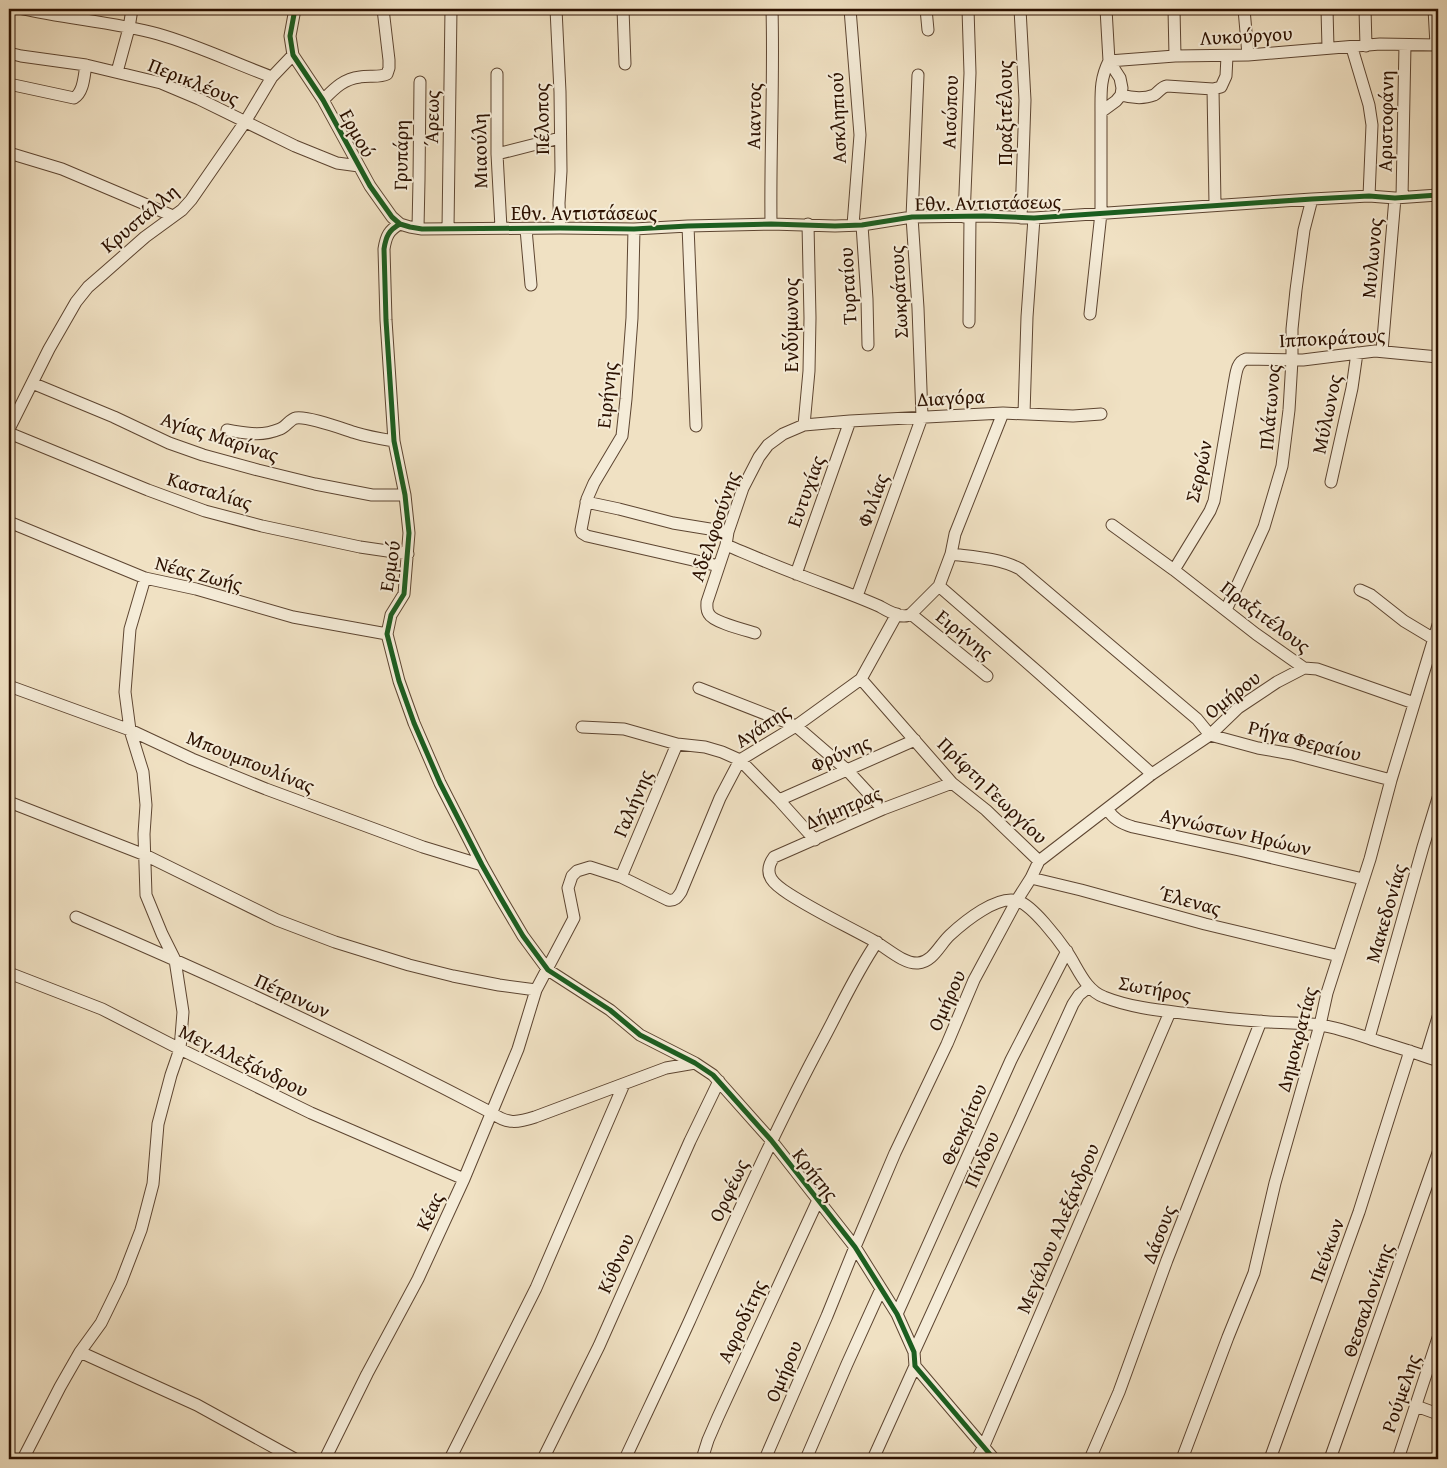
<svg xmlns="http://www.w3.org/2000/svg" width="1447" height="1468" viewBox="0 0 1447 1468" font-family="'Gentium Book Plus',serif">
  <style>
    .lines { fill: none; stroke-linecap: round; stroke-linejoin: round }
    .minor-casing { stroke: #5d4531; stroke-width: 13 }
    .minor { stroke: #f5ecd8; stroke-width: 11 }
    .cycleway-casing { stroke: #f5ecd8; stroke-width: 8 }
    .cycleway { stroke: #1b5e20; stroke-width: 5 }
    .labels { text-anchor: middle; dominant-baseline: central; stroke-width: 4; stroke-linejoin: round; paint-order: stroke }
    .street-label { font-size: 20px; fill: #2c1100; stroke: #f5ecd8 }
  </style>
  <rect width="100%" height="100%" fill="#f0e1c3"/>
  <filter id="stains"><feTurbulence type="fractalNoise" baseFrequency=".004" numOctaves="4"/><feColorMatrix values="0 0 0 0 .2 0 0 0 0 .09 0 0 0 0 .02 0 0 0 .5 -.17"/></filter>
  <radialGradient id="worn" r=".72"><stop offset=".6" stop-color="#630" stop-opacity="0"/><stop offset="1" stop-color="#630" stop-opacity=".3"/></radialGradient>
  <g class="lines">
    <defs>
      <path id="minor" d="M23,9C68,19 114,22 158,34C197,45 234,63 272,77
        M295,9L290,36L293,55L323,100L370,186L392,217L400,224L410,227L422,229L560,228L634,229L688,226L771,224L835,226L862,225L912,217L984,216L1034,218L1312,199L1369,196L1395,198L1438,195
        M556,9L560,92L561,171L559,203L560,228
        M623,9L625,64
        M850,9L860,135L853,225
        M926,9L928,30
        M1020,9L1025,100L1021,218
        M1174,9L1175,56
        M1244,9L1248,55
        M1327,9L1328,48
        M1365,9L1366,46
        M1434,9L1436,45
        M1352,48L1369,105L1372,125L1369,196
        M9,53L21,56L86,65L161,83L199,99L295,146L337,163L359,166
        M117,72L129,28L132,9
        M497,74V154L501,228
        M9,84L74,98C84,92 84,75 86,65
        M1213,89L1215,204
        M1121,95C1132,98 1144,99 1154,95C1159,92 1161,87 1167,86L1213,89L1221,87L1226,76L1227,56
        M323,100C334,89 343,79 360,77C369,75 379,78 387,74L389,68V60L383,9
        M1101,112C1101,92 1100,79 1109,61L1175,56L1248,55L1380,44L1438,45
        M9,153L62,169L173,216
        M497,154L560,138
        M1402,197L1405,45
        M964,217L970,73L968,9
        M400,224C389,230 386,236 384,249L386,320L394,441L405,495L409,533L404,594L391,615L387,634L399,681L414,723L440,783L482,865L500,897L523,936L548,970L610,1010L640,1035L695,1063L713,1075L771,1140L855,1247L897,1314L914,1352L915,1366L994,1459
        M771,224C770,152 774,81 772,9
        M862,225L867,299L868,345
        M688,226L696,426
        M418,228L419,180L420,82
        M448,228L451,9
        M526,229L531,285
        M634,229L632,318L626,399L622,436L594,483L587,499L581,530L582,533L587,536L719,566
        M1090,314L1101,213V112L1116,101L1121,95L1122,88L1120,78L1109,61L1106,9
        M969,322L970,217
        M1382,351L1395,198
        M32,383L114,417L169,443L203,455L258,470L315,484L372,495H405
        M1024,414L1027,317L1034,218
        M804,425L809,371L810,318L808,224
        M9,429L49,349L76,302L88,287L103,274L145,237L182,210L191,200L245,122L272,77L293,55
        M227,430C246,433 261,437 280,429C286,427 290,419 296,418C308,416 343,429 356,433C369,437 382,439 394,441
        M9,433L148,490L205,511L262,526L360,547L408,554
        M1331,482L1352,388L1357,353
        M586,502L619,509L673,523L728,532
        M9,522L145,578L196,589L293,617L387,634
        M1112,525L1174,570L1256,634L1304,668L1317,669L1414,703
        M726,545C750,555 773,565 797,574C825,585 852,594 879,606C888,611 902,620 911,614L987,676
        M951,554C974,557 999,558 1020,569L1197,719L1210,735L1258,748L1292,754L1391,780
        M1174,570L1210,511L1214,501L1234,384C1236,375 1236,362 1246,359L1303,360L1375,351L1438,357
        M796,574L850,421
        M939,586L1039,673L1152,774
        M1360,590L1371,595L1404,621L1434,639
        M857,596L922,417L918,308L912,217L918,75
        M1226,610L1264,527L1282,466L1289,410L1292,360V329L1296,290L1304,230L1312,199
        M911,614L939,586L951,554L955,534L1003,413
        M755,633C745,630 713,622 709,614C706,610 707,606 707,602L726,545L728,532L743,488L759,457L768,445L783,434L804,425L850,421L1003,413L1073,416L1101,414
        M861,679L952,783L986,810L1039,861
        M9,686L130,730L192,759L266,789L423,847L482,865
        M699,688L796,726L847,770L883,809
        M582,727L624,729L677,744L705,747L722,752L740,760L779,800L815,840
        M952,783L883,809L774,857C761,875 775,885 789,894C817,912 847,926 876,942C888,949 904,964 918,963C933,962 940,944 950,935C964,922 998,894 1018,901C1033,906 1058,939 1067,952C1078,968 1085,990 1104,997C1129,1007 1156,1010 1182,1013C1211,1017 1240,1020 1269,1022C1286,1023 1304,1023 1320,1025C1339,1028 1356,1034 1374,1040C1396,1047 1417,1053 1438,1061
        M779,800L915,740
        M9,802L145,855L277,920L335,942L409,965L453,976L499,985L536,990
        M1107,809C1114,819 1120,823 1133,827L1239,850L1363,879
        M621,877L677,744
        M1031,878L1081,890L1205,924L1339,956
        M76,917C217,977 356,1042 492,1113C507,1124 517,1123 535,1117L666,1068L695,1063
        M9,973L102,1009L180,1049L311,1113L464,1179
        M1369,1038L1423,847L1438,798
        M1426,1056L1438,1017
        M897,1314L1011,1060L1067,951
        M80,1352L197,1405L295,1459
        M914,1352L1073,1004L1079,995L1089,987
        M1416,1406L1438,1414
        M23,1459L60,1387L80,1352L101,1323L121,1282L141,1230L153,1184L158,1124L171,1075L180,1049L183,1012L175,960L162,934L146,895L144,834L146,805L143,772L130,730L125,692L130,629L145,578
        M325,1459L367,1374L418,1279L464,1179L518,1049L536,990L574,918L568,888L572,876L577,871L590,867L621,877L668,900C675,901 677,898 681,892L720,798L740,760L796,726L861,679L897,614
        M450,1459L536,1288L624,1084
        M543,1459L599,1346L690,1141L719,1081
        M625,1459C646,1414 668,1368 689,1322C732,1226 774,1131 824,1038C841,1006 856,973 877,942
        M702,1459L708,1440L718,1417L818,1200
        M765,1459L827,1316L855,1247L895,1153L947,1044L974,980L1017,900L1031,878L1039,861L1152,774L1210,735L1238,708L1277,682L1304,668
        M806,1459L847,1364L881,1289
        M873,1459L915,1366
        M977,1459L983,1448L1170,1012
        M1090,1459L1119,1392L1167,1260L1261,1021
        M1182,1459L1228,1337L1254,1273L1275,1183L1320,1025L1327,993L1370,859L1391,780L1438,625
        M1270,1459L1359,1212L1410,1051
        M1330,1459L1438,1153
        M1398,1459L1438,1338"/>
    </defs>
    <use href="#minor" class="minor-casing"/>
    <use href="#minor" class="minor"/>
    <defs>
      <path id="cycleway" d="M295,9L290,36L293,55L323,100L370,186L392,217L400,224L410,227L422,229L560,228L634,229L688,226L771,224L835,226L862,225L912,217L984,216L1034,218L1312,199L1369,196L1395,198L1438,195
        M400,224C389,230 386,236 384,249L386,320L394,441L405,495L409,533L404,594L391,615L387,634L399,681L414,723L440,783L482,865L500,897L523,936L548,970L610,1010L640,1035L695,1063L713,1075L771,1140L855,1247L897,1314L914,1352L915,1366L994,1459"/>
    </defs>
    <use href="#cycleway" class="cycleway-casing"/>
    <use href="#cycleway" class="cycleway"/>
  </g>
  <g class="labels">
    <g class="street-label">
      <text transform="translate(1246 35) rotate(-3)">Λυκούργου</text>
      <text transform="translate(194 81) rotate(22)">Περικλέους</text>
      <text transform="translate(949 112) rotate(-88)">Αισώπου</text>
      <text transform="translate(1004 113) rotate(-90)">Πραξιτέλους</text>
      <text transform="translate(753 116) rotate(-89)">Αιαντος</text>
      <text transform="translate(431 118) rotate(-89)">Άρεως</text>
      <text transform="translate(837 118) rotate(-92)">Ασκληπιού</text>
      <text transform="translate(541 119) rotate(-91)">Πέλοπος</text>
      <text transform="translate(1385 121) rotate(-89)">Αριστοφάνη</text>
      <text transform="translate(358 133) rotate(61)">Ερμού</text>
      <text transform="translate(479 151) rotate(-91)">Μιαούλη</text>
      <text transform="translate(400 155) rotate(-89)">Γρυπάρη</text>
      <text transform="translate(988 202) rotate(-1)">Εθν. Αντιστάσεως</text>
      <text x="584" y="212">Εθν. Αντιστάσεως</text>
      <text transform="translate(139 218) rotate(-40)">Κρυστάλλη</text>
      <text transform="translate(1371 258) rotate(-85)">Μυλωνος</text>
      <text transform="translate(847 286) rotate(-93)">Τυρταίου</text>
      <text transform="translate(898 292) rotate(-93)">Σωκράτους</text>
      <text transform="translate(790 325) rotate(-90)">Ενδύμωνος</text>
      <text transform="translate(1332 337) rotate(-3)">Ιπποκράτους</text>
      <text transform="translate(606 395) rotate(-84)">Ειρήνης</text>
      <text transform="translate(951 397) rotate(-3)">Διαγόρα</text>
      <text transform="translate(1269 407) rotate(-85)">Πλάτωνος</text>
      <text transform="translate(1326 414) rotate(-78)">Μύλωνος</text>
      <text transform="translate(220 436) rotate(18)">Αγίας Μαρίνας</text>
      <text transform="translate(1198 471) rotate(-77)">Σερρών</text>
      <text transform="translate(210 490) rotate(17)">Κασταλίας</text>
      <text transform="translate(805 491) rotate(-70)">Ευτυχίας</text>
      <text transform="translate(872 500) rotate(-70)">Φιλίας</text>
      <text transform="translate(714 526) rotate(-71)">Αδελφοσύνης</text>
      <text transform="translate(389 566) rotate(-81)">Ερμού</text>
      <text transform="translate(199 573) rotate(15)">Νέας Ζωής</text>
      <text transform="translate(1266 616) rotate(37)">Πραξιτέλους</text>
      <text transform="translate(965 634) rotate(39)">Ειρήνης</text>
      <text transform="translate(1232 694) rotate(-38)">Ομήρου</text>
      <text transform="translate(762 725) rotate(-34)">Αγάπης</text>
      <text transform="translate(1305 740) rotate(14)">Ρήγα Φεραίου</text>
      <text transform="translate(840 753) rotate(-24)">Φρύνης</text>
      <text transform="translate(251 761) rotate(22)">Μπουμπουλίνας</text>
      <text transform="translate(993 790) rotate(44)">Πρίφτη Γεωργίου</text>
      <text transform="translate(632 803) rotate(-67)">Γαλήνης</text>
      <text transform="translate(843 807) rotate(-23)">Δήμητρας</text>
      <text transform="translate(1236 831) rotate(13)">Αγνώστων Ηρώων</text>
      <text transform="translate(1190 900) rotate(15)">Έλενας</text>
      <text transform="translate(1385 913) rotate(-74)">Μακεδονίας</text>
      <text transform="translate(1155 988) rotate(10)">Σωτήρος</text>
      <text transform="translate(293 995) rotate(25)">Πέτρινων</text>
      <text transform="translate(946 1000) rotate(-66)">Ομήρου</text>
      <text transform="translate(1296 1039) rotate(-75)">Δημοκρατίας</text>
      <text transform="translate(244 1060) rotate(26)">Μεγ.Αλεξάνδρου</text>
      <text transform="translate(963 1124) rotate(-66)">Θεοκρίτου</text>
      <text transform="translate(981 1159) rotate(-66)">Πίνδου</text>
      <text transform="translate(816 1174) rotate(52)">Κρήτης</text>
      <text transform="translate(728 1190) rotate(-65)">Ορφέως</text>
      <text transform="translate(429 1211) rotate(-65)">Κέας</text>
      <text transform="translate(1057 1228) rotate(-67)">Μεγάλου Αλεξάνδρου</text>
      <text transform="translate(1158 1234) rotate(-69)">Δάσους</text>
      <text transform="translate(1326 1250) rotate(-70)">Πεύκων</text>
      <text transform="translate(615 1263) rotate(-66)">Κύθνου</text>
      <text transform="translate(1367 1300) rotate(-71)">Θεσσαλονίκης</text>
      <text transform="translate(741 1321) rotate(-65)">Αφροδίτης</text>
      <text transform="translate(783 1371) rotate(-67)">Ομήρου</text>
      <text transform="translate(1400 1393) rotate(-71)">Ρούμελης</text>
    </g>
  </g>
  <rect width="1447" height="1468" fill="none" stroke="#f0e1c3" stroke-width="30"/>
  <rect x="10" y="10" width="1427" height="1448" fill="none" stroke="#2c1100" stroke-width="2.5"/>
  <rect x="15" y="15" width="1417" height="1438" fill="none" stroke="#2c1100"/>
  <rect width="100%" height="100%" filter="url(#stains)"/>
  <rect width="100%" height="100%" fill="url(#worn)"/>
</svg>
